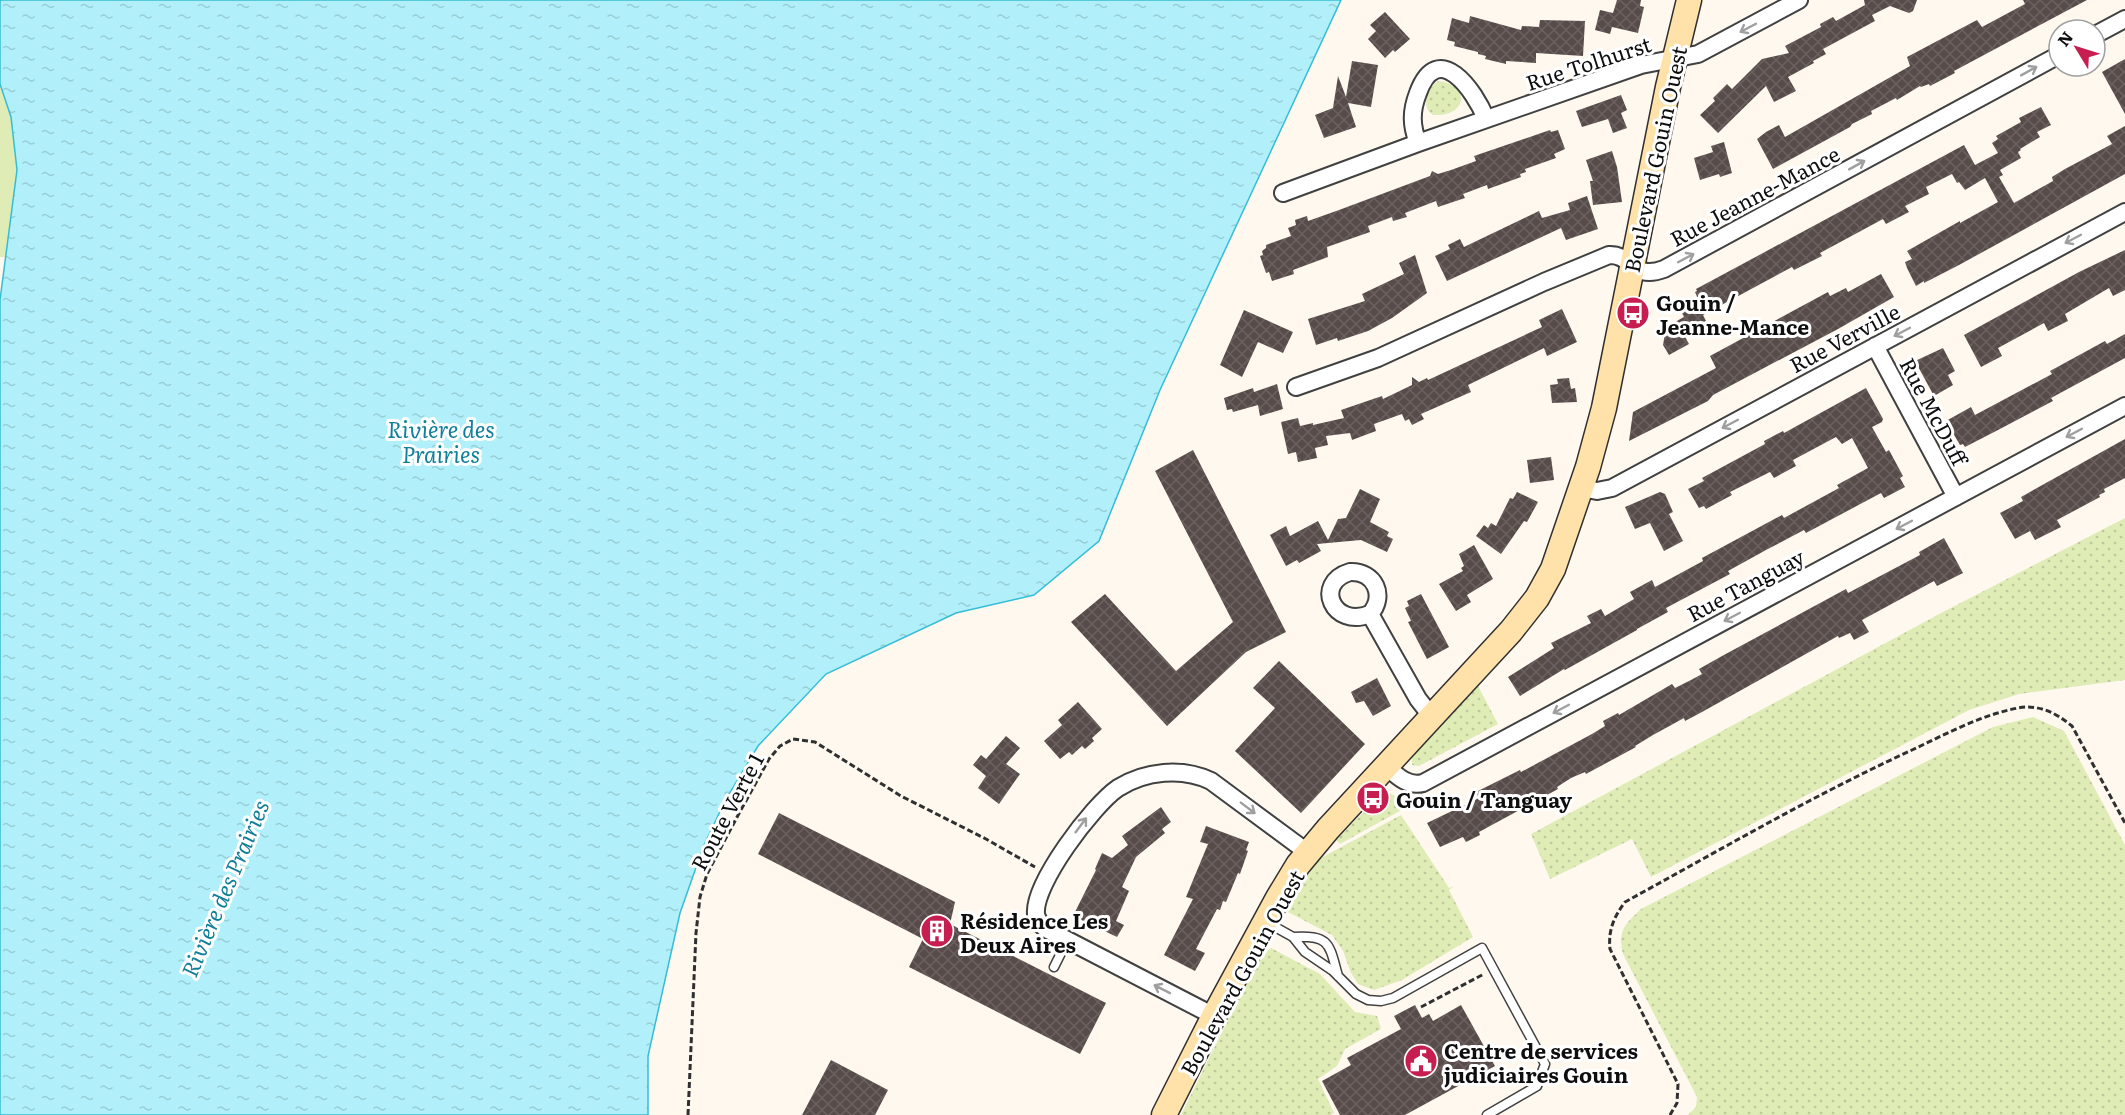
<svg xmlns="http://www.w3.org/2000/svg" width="2125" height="1115" viewBox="0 0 2125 1115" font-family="Literata,serif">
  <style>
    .grass { fill: url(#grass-dots) }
    .park { fill: #dfecb6 }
    .water { fill: url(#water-ripples); stroke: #34bdd5; stroke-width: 1.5 }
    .building { fill: url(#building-cross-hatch) }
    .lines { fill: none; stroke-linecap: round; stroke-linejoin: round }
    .lane-casing { stroke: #414141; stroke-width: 11 }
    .street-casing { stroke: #414141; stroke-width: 20 }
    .secondary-casing { stroke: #303030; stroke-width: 27 }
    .path { stroke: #303030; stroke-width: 3; stroke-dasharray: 6 3; stroke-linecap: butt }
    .lane { stroke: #fff; stroke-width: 8 }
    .street { stroke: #fff; stroke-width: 16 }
    .secondary { stroke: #ffe1aa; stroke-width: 24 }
    .oneway { stroke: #9f9f9f }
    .labels { text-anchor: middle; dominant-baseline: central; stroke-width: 6; stroke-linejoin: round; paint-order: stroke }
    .street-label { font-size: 21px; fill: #0e0e0e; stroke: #fff }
    .poi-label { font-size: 21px; font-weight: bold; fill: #0e0e0e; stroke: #fff; text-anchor: start }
    .water-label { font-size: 22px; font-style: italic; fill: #107f99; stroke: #fff }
  </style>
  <defs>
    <pattern id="grass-dots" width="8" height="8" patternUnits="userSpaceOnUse" patternTransform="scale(1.5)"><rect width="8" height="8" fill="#dfecb6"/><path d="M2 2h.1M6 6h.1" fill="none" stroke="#bec99b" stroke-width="1.8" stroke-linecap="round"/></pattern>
    <pattern id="water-ripples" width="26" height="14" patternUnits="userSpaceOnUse" patternTransform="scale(1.5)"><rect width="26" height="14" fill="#b1f0fa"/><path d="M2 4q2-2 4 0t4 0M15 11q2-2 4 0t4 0" fill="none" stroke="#97cdd5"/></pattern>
    <pattern id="building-cross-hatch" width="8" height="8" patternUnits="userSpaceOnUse" patternTransform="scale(1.5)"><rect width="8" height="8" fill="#584c4a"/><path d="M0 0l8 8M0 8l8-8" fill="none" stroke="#6b6160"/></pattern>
  </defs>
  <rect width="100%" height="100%" fill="#fff8ef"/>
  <path class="grass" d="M1438,81C1471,84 1468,117 1433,115C1420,106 1427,88 1438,81Z
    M2125,518V680L2019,694L1969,710L1651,877L1632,839L1550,879L1531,834L1943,612Z
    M1478,686L1498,724L1419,766L1412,765V757Z
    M2033,717L2064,731L2125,845V1115H1688L1696,1107L1697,1097L1623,954C1617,931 1625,924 1641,909L1993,727Z
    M1383,792H1388L1405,802L1407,807L1340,844L1336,840Z
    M1401,815L1449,888L1454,886L1449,890L1473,937L1402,980L1374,990L1358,984L1351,973L1343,951L1332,935L1288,912L1286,908L1319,859Z
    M1271,948L1320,974L1355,1012L1377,1016L1381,1029L1345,1049L1337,1066L1318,1079L1334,1113L1331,1115H1181L1259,957Z"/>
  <path class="park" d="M0,84L11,117L17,170L7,257H0Z"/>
  <path class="water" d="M0,0H1341L1160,390L1099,541L1034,595L956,613L826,674L758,746L726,799L704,845L680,913L648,1056V1115H0V300L17,170L11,117L0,84Z"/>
  <path class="building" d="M1617,0H1641L1640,6L1644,7L1638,33L1612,27L1610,34L1595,30L1600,10L1613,13Z
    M1864,0H1917L1913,11L1909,13L1890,6L1872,15L1875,21L1823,49L1826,54L1813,61L1814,63L1788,77L1796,91L1774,102L1766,86L1718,133L1700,115L1715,101L1713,98L1727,84L1732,89L1762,59L1789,53L1785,46L1821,27L1820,24L1833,17L1836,21L1865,5Z
    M2023,0H2087L1954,71L1955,73L1930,86L1929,84L1921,87L1920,86L1897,100L1896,98L1871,111L1872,114L1852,124L1850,127L1773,169L1757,139L1766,132L1779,125L1785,137L1910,66L1907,57L1977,20L1982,27L2025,4Z
    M1385,12L1410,39L1395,52L1393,50L1385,58L1368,39L1376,31L1370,25Z
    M1470,16L1521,30L1522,26L1539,27L1540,20L1585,21L1583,56L1536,53V63L1506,61V64L1485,59L1486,56L1478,54V52L1454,46L1455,42L1447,40L1452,18L1469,23Z
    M2125,59V114L2102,72Z
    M1352,61L1378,65L1371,107L1348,103L1356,127L1324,138L1315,115L1333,108L1338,76L1346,97Z
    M1621,95L1627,110L1621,113L1627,128L1613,133L1608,119L1582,127L1576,111Z
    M2041,107L2051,125L2037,132L2040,137L2020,149L2021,150L2018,152L2021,158L2000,170L2003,175L1999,177L2014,203L2053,181L2052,177L2065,169L2112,144L2107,136L2125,126V174L1959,265L1924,283V281L1916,286L1907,268L1905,262L1912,259L1907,251L1960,221V223L1998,202L1985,178L1965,190L1959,182L1957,183L1952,174L1926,187L1929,194L1905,206L1909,212L1886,224L1883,219L1820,253L1822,256L1794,270L1792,267L1703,315L1706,321L1683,333L1689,344L1669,355L1663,345L1666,327L1684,317L1680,309L1698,299L1695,292L1697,291L1696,289L1964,145L1975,165L1998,153L1992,143L1998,139L1996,136L2021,122L2019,118Z
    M1550,130L1551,132L1558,130L1565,149L1554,154L1556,158L1525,169L1526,172L1520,174L1521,177L1488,189L1487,185L1463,194L1465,198L1438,207L1436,201L1405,213L1407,217L1393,221L1392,217L1368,226L1370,232L1327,247L1328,257L1293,270L1294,274L1272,281L1269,272L1266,273L1260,256L1263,255L1262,251L1266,248V245L1291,236L1288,228L1296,225L1295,220L1307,216L1308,221L1339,210L1430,176L1432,171L1438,174L1451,170L1476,161L1474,156Z
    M1724,142L1732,173L1720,177L1719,174L1700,180L1694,158L1713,152L1711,146Z
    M1612,151L1617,167L1622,202L1593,205L1590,181H1593L1586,160Z
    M1587,196L1598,229L1566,240L1561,228L1447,281L1435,256L1450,249L1448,245L1460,239L1464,247L1539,211L1542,218L1570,210L1568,203Z
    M2125,250V290L2113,296L2109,288L2065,314L2068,321L2048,331L2044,323L1998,348L2002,356L1981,367L1964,335L2079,272Z
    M1415,255L1427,293L1392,318L1368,331L1338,341L1337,338L1316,345L1308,319L1365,301L1362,294L1404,274L1399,263Z
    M1881,274L1894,297L1838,329L1713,395L1708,401L1629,441L1633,412L1716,368L1710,356L1828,292L1830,296L1846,288L1848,292Z
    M1562,309L1577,342L1547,356L1544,348L1468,385L1471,392L1421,414L1424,419L1412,425L1409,419L1405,421L1402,414L1374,424L1376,431L1352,440L1350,433L1326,436L1328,445L1315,448L1317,458L1298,462L1296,452L1288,454L1281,422L1298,418L1300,426L1313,423V425L1344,418L1341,410L1382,396L1383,399L1412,385V377L1419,382L1427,378L1428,380L1542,327L1539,320Z
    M1244,310L1293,332L1283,353L1258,342L1242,377L1220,365Z
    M2125,334V358L2051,398L2053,401L1998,430L1965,447L1963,444L1960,445L1946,421L1971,407L1975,415L2052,374L2050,371L2105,341L2107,344Z
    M1943,348L1955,371L1948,375L1953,385L1934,396L1915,361Z
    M1569,378L1571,389L1575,388L1577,402L1552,403L1550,385L1558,384L1557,379Z
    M1277,384L1283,409L1260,416L1258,405L1233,412L1232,409L1227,410L1224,398L1253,388L1254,392Z
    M1866,388L1883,419L1882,422L1872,427L1886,452L1889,450L1903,476L1900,478L1905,487L1884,498L1881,493L1806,533L1804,530L1766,550L1728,571L1730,574L1666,608L1668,612L1637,629V630L1565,670L1564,669L1520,696L1508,677L1554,648L1551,643L1591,623L1587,616L1601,609L1605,616L1634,599L1630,592L1652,580L1655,587L1703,561L1702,558L1782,515L1784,518L1839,488L1837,485L1868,468L1852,438L1842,444L1836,437L1793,460L1796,466L1774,478L1770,472L1730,492L1732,495L1706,509L1704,506L1699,508L1688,489L1704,481L1702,478L1765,444L1764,441L1783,431L1784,433Z
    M2125,439V478L2104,489L2105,492L2099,495L2100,497L2057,520L2061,527L2035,540L2030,531L2015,539L2000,513L2023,501L2021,497Z
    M1193,450L1286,632L1246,652L1167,726L1071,622L1105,594L1176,671L1233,622L1155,471Z
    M1551,457L1554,480L1530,483L1527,460Z
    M1360,489L1380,499L1370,522L1389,532L1387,536L1393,539L1387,552L1361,540L1317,544L1321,551L1299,563L1297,560L1286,566L1270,535L1286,526L1290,536L1318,521L1328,540L1338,519L1346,518Z
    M1517,492L1538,502L1527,522L1524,521L1501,554L1476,536L1484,525L1488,528L1491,523L1496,526L1510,498L1513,499Z
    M1660,492L1665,494L1673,512L1669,514L1683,541L1664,551L1650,523L1635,529L1625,507Z
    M1944,538L1963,573L1937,586L1934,581L1862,620L1869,632L1854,640L1850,633L1839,638L1838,636L1702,712L1685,721L1684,718L1653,735L1635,746L1636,747L1586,774L1585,772L1571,778L1557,787L1558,789L1479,832L1480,835L1466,842L1463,837L1440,847L1427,823L1479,798L1476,792L1520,770L1521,772L1592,734L1605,726L1603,721L1618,713L1619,715L1672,684L1675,688L1691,680L1702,674L1699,669L1722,656L1846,589L1848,593L1920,555L1919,552Z
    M1474,545L1493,579L1467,595L1471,602L1456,611L1439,584L1463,571L1461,568L1464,566L1459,554Z
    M1421,594L1449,647L1427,659L1408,622L1411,621L1405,608L1409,606L1407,601Z
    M1279,661L1365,744L1301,813L1235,751L1275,708L1253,688Z
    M1377,678L1391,706L1373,716L1364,701L1356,703L1351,692Z
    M1078,702L1102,729L1092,738L1094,741L1085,749L1082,746L1072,755L1069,752L1060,759L1044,741L1062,725L1058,720Z
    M1006,736L1020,748L1006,764L1020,774L999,804L978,788L986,776L973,765L981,755L986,759Z
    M1161,807L1171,822L1162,829L1165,833L1136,857L1122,887L1129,891L1116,921L1124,925L1117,937L1073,916L1096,870L1095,869L1102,853L1112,858L1128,845L1122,836Z
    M779,813L955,902L950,924L1106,1003L1080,1054L909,967L923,939L758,854Z
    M1206,826L1249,842L1246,850L1248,851L1240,874L1238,873L1226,902L1223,901L1220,910L1217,909L1196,949L1205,953L1195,971L1164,955L1193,899L1186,897L1208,844L1200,842Z
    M1415,1005L1422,1018L1429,1014L1433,1021L1461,1005L1495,1066L1405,1115H1340L1322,1081L1351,1065L1347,1058L1401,1029L1394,1016Z
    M831,1060L888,1090L875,1115H802Z"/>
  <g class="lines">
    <defs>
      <path id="lane" d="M1268,923L1293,937L1305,952L1333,971L1356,994L1368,1000L1381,1001L1393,998L1482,948L1545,1064L1537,1086L1487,1115
        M1293,937C1330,935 1329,943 1338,976
        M1054,967L1067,941"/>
      <path id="street" d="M2095,35L2125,19
        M1418,143C1411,125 1411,111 1418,93C1438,38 1475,91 1486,119
        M1283,193L1418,143L1641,65L1698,54L1799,0
        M1875,346L1956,497
        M1296,387L1378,358L1544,282L1609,255C1632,254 1632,281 1664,269L2059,55
        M1582,488L1597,491L1612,488L2125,212
        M1350,572C1375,571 1386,596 1370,614C1333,629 1313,583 1350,572Z
        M1370,614L1418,699L1432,717
        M1387,767C1397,776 1408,787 1423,783L2125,406
        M1214,1016L1046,929C1041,925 1037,920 1036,914C1033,884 1093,805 1118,788C1145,771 1182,767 1211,781L1307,852"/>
      <path id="secondary" d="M1164,1115L1214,1016L1278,898L1298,865L1328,829L1511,631L1537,598L1553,569L1588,467L1604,408L1668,87L1689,0"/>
    </defs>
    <use href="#lane" class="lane-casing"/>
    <use href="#street" class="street-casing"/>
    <use href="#secondary" class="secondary-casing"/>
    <path class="path" d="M1421,1007L1484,974
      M688,1115L696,933L700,897L707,874L736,819L769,759L780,746L793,739L815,742L901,796L986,839L1035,867
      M1670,1115L1677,1103L1678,1084L1610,949C1608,930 1614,917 1625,902C1720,850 1814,795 1912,750C1946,734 1981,715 2018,708C2039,704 2056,713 2072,726L2125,823"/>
    <use href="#lane" class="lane"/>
    <use href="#street" class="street"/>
    <use href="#secondary" class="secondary"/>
  </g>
  <defs><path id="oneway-shaft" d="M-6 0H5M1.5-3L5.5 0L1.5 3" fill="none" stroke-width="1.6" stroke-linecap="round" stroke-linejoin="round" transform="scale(1.5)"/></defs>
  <g class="oneway">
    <use href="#oneway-shaft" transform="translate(1748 28) rotate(152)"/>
    <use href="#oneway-shaft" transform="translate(2029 71) rotate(-29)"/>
    <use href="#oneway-shaft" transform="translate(1857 165) rotate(-29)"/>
    <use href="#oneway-shaft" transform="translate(2073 239) rotate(152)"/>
    <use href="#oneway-shaft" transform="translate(1686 258) rotate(-28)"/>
    <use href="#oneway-shaft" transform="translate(1902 332) rotate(152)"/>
    <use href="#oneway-shaft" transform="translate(1730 424) rotate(152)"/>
    <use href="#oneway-shaft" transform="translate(2074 433) rotate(152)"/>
    <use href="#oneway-shaft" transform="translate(1904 525) rotate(152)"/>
    <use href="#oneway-shaft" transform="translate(1732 617) rotate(152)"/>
    <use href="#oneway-shaft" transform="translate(1561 709) rotate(152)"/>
    <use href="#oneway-shaft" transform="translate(1248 808) rotate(37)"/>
    <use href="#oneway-shaft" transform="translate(1081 825) rotate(-53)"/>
    <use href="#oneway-shaft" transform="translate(1162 989) rotate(-153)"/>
  </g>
  <defs>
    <symbol id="bus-disc" viewBox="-11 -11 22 22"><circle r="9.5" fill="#c61e50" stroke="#fff"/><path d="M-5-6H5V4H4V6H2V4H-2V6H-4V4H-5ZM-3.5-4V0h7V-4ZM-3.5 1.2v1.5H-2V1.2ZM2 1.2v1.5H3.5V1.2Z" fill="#fff"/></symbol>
    <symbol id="building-disc" viewBox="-11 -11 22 22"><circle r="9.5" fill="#c61e50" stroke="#fff"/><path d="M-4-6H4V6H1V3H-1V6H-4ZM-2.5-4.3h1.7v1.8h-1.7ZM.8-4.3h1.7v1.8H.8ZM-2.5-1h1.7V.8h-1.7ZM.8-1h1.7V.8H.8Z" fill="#fff"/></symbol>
    <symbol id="civic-disc" viewBox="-11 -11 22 22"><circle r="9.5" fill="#c61e50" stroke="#fff"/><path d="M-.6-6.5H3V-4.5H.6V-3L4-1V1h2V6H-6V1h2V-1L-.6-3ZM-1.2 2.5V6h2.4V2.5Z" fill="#fff"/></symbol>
  </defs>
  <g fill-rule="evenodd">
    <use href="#bus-disc" x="1614" y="294" width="38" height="38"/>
    <use href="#bus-disc" x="1354" y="779" width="38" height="38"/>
    <use href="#building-disc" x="918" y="912" width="38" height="38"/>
    <use href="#civic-disc" x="1402" y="1042" width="38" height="38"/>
  </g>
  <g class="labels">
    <g class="street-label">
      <text transform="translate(1588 62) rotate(-18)">Rue Tolhurst</text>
      <text transform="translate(1654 159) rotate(-78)">Boulevard Gouin Ouest</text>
      <text transform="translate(1754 195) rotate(-28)">Rue Jeanne-Mance</text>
      <text transform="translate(1844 337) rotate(-28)">Rue Verville</text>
      <text transform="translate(1935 411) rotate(62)">Rue McDuff</text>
      <text transform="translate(1745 584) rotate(-28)">Rue Tanguay</text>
      <text transform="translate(726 811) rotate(-62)">Route Verte 1</text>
      <text transform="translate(1241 972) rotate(-61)">Boulevard Gouin Ouest</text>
    </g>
    <g class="poi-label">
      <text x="1656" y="301">Gouin /<tspan x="1656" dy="24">Jeanne-Mance</tspan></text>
      <text x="1396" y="798">Gouin / Tanguay</text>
      <text x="960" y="919">Résidence Les<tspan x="960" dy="24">Deux Aires</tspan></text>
      <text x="1444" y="1049">Centre de services<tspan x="1444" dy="24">judiciaires Gouin</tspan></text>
    </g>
    <g class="water-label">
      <text x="441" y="428">Rivière des<tspan x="441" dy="25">Prairies</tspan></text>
      <text transform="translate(224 888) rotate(-67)">Rivière des Prairies</text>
    </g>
  </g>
  <g transform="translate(2077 48) rotate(308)"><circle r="28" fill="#ffffff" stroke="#9f9f9f" stroke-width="1.5"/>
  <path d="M0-4.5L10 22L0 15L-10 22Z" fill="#c61e50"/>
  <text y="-9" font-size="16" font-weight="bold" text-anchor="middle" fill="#0e0e0e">N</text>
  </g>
</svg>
